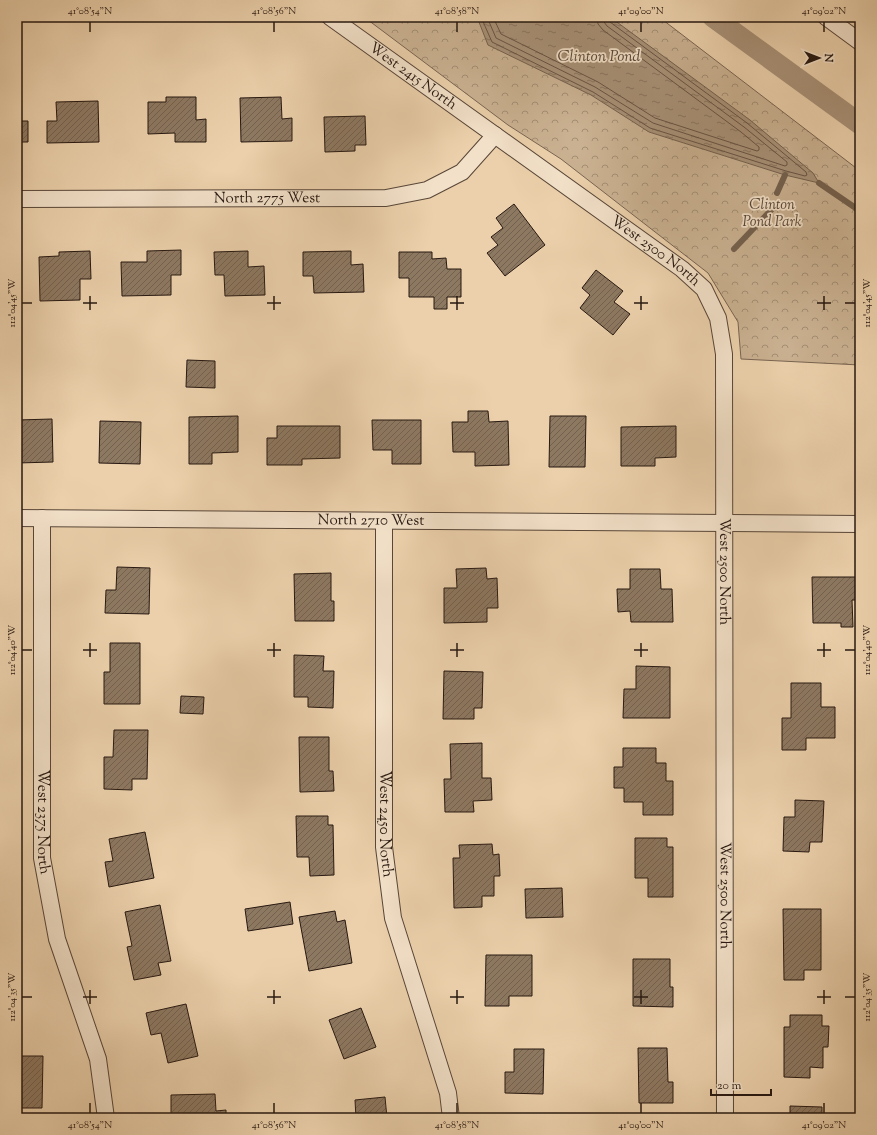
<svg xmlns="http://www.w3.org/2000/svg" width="877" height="1135" viewBox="0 0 877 1135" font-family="'Sorts Mill Goudy',serif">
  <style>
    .park { fill: url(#park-crowns); stroke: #786451 }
    .water { fill: url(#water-ripples); stroke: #74614e }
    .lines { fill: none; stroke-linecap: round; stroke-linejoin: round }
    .shore { stroke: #685444; stroke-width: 1 }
    .stream { stroke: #74614e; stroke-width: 6 }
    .canal { stroke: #a89177; stroke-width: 21 }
    .building { fill: url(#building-hatch); stroke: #271811 }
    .minor-casing { stroke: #584638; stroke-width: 18 }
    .minor { stroke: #f2e0c8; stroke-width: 16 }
    .ticks { fill: none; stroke: #271811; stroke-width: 1.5 }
    .labels { text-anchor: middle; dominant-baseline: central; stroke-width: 3.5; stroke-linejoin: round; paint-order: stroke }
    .street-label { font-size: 15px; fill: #271811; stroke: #f2e0c8 }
    .park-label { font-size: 15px; font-style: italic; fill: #584637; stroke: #f2e0c8 }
    .water-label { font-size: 16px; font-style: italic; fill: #5b483a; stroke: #f2e0c8 }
    .neatline { fill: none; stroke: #271811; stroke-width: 1.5 }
    .ticks-label { font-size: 10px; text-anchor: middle; fill: #271811 }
  </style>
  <defs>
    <pattern id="park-crowns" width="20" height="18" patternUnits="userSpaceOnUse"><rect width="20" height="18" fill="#cab191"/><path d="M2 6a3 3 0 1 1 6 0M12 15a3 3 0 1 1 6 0" fill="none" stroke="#a48f75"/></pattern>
    <pattern id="water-ripples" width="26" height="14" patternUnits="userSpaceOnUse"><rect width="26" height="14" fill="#a89177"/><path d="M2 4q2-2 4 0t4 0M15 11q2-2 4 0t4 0" fill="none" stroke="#897560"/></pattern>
    <pattern id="building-hatch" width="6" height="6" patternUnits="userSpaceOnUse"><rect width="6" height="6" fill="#8d7861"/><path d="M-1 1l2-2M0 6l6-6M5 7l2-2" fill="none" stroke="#73614f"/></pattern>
  </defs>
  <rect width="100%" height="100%" fill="#ebd0ab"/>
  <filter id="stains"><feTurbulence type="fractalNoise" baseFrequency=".005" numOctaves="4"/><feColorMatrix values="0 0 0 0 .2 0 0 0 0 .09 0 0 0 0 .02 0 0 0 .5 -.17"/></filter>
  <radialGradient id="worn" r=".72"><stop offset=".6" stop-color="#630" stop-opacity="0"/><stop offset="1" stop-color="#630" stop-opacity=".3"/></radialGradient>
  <path class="park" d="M364,17H659L860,171V365L741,359L738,322L708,273L561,159L508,125Z"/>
  <path class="water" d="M477,17H610L750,120L813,173L819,183L785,175L649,132L591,95L488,45Z"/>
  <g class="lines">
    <path class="shore" d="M481,17L492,42L593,92L650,128L786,171L805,176L807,175L806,172L747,123L610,22L608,17
      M487,17L496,38L595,87L653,123L785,166L787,165V162L744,127L607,26L604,22L603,17
      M493,17L501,34L598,82L655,118L757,151L759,150V147L741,132L603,30L598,24L597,17"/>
    <path class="stream" d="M819,183L860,211
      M777,193L785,175
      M734,249L774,207"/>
    <path class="canal" d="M713,17L860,124"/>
  </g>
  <path class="building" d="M166,97H196V120L206,119V142H175V133L148,134V102H166Z
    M281,97L282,119L292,118V141L241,142L240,98Z
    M17,98H18V121H28V142H17Z
    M98,101L99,142L47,143V121H57L56,102Z
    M365,116L366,145H355V151L325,152L324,117Z
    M514,204L545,245L505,276L487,253L498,245L491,237L503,228L496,218Z
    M181,250V275H171V295L122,296L121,262H147V251Z
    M90,251L91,279H80V300L40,301L39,257L59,256V252Z
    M248,251V267L264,266L265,295L225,296L224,275H215L214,252Z
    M351,251V265L363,264L364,292L314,293L313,276H303V252Z
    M399,252H432V259L446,258L447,269H461V297H447V309H434V297H409V278H399Z
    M596,270L623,291L614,302L630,314L613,335L580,308L590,295L582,288Z
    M187,360L215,361V388L186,387Z
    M468,411H488L489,422L508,421L509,465L475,466V452H453L452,422H468Z
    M238,416V452L212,453V464H189V417Z
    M550,416H586L585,467H549Z
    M52,419L53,462L17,463V420Z
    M372,420H421V464H392V450H373Z
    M100,421L141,422L140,464L99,463Z
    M277,426H340V458L302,459V465H267V438H277Z
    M676,426V457L655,458V466H621V427Z
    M117,567L150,568L149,614L105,613L106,590H116Z
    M486,568L487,579L497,578L498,608H487V622L444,623V588H457L456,569Z
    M630,569H660L661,589H672L673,622H631L630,611L618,612L617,589H630Z
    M331,573V601H334V621H295L294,574Z
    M812,577H860V600H852L853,627H841V623H813Z
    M110,643H140V704H104V672H110Z
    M294,655L324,656L323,671H334L333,708L308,707V697H294Z
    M636,666L670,667V718H623L624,689H636Z
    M444,671L483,672L482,708H474V719H443Z
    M791,683H821V707H835V738H806V750H782V718H791Z
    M181,696L204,697L203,714L180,713Z
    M114,730H148L147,779H132V790L104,789V757H113Z
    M299,737H329V771H333L334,791L300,792Z
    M482,743V778H491L492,800L473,801L474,812H445L444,779H451L450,744Z
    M623,748H656V763H666V781H673V815H643V802H624V788H614V767H623Z
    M795,800L824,801L822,842H810L809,852L783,851L784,817H795Z
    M296,816H328V825H333L334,875L310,876L309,857H297Z
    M145,832L154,878L109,887L105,862L113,861L109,839Z
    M635,838H667V847H673V897H648V878H635Z
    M492,844L493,855L499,854L500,876H494V896H482V907L454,908L453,858H460L459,845Z
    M562,888L563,917L526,918L525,889Z
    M290,902L293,924L248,931L245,909Z
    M160,905L171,961L158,963L161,975L134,980L127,947L132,946L125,912Z
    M783,909H821V970H804V980H784Z
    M335,911L337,922L345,920L352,963L309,971L299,917Z
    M486,955H532V996H509V1006H485Z
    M633,959H670V987H673V1007L633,1006Z
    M186,1004L198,1056L168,1063L161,1033L151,1035L146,1013Z
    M361,1008L376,1047L344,1059L329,1020Z
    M790,1015H822V1026H829L828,1047H823V1068L810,1067V1078L784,1077V1027H790Z
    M638,1048H667L668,1082H673V1103H639Z
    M514,1049H544L543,1094L505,1093V1072H514Z
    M17,1056H43L42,1108H21V1098H17Z
    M215,1094L216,1111L226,1110V1118H171V1095Z
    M385,1097L387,1118H356L355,1100Z
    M790,1106L822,1107V1118H790Z"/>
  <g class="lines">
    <defs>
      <g id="minor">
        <path id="s1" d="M330,17L682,269L704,289L718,318L724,354L725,1118"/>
        <path d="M826,17L860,42"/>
        <path id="s2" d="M17,199L386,198L427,190L462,172L495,135"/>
        <path id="s3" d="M17,518L860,524"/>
        <path id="s4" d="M42,518V858L57,939L98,1059L106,1118"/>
        <path id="s5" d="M384,521V847L393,918L448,1093L451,1118"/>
      </g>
    </defs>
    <use href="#minor" class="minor-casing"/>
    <use href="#minor" class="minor"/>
  </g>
  <path class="ticks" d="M90,22V32M274,22V32M457,22V32M641,22V32M824,22V32M90,296V310M274,296V310M457,296V310M641,296V310M824,296V310M22,303H32M83,303H97M267,303H281M450,303H464M634,303H648M817,303H831M845,303H855M90,643V657M274,643V657M457,643V657M641,643V657M824,643V657M22,650H32M83,650H97M267,650H281M450,650H464M634,650H648M817,650H831M845,650H855M90,990V1004M274,990V1004M457,990V1004M641,990V1004M824,990V1004M22,997H32M83,997H97M267,997H281M450,997H464M634,997H648M817,997H831M845,997H855M90,1103V1113M274,1103V1113M457,1103V1113M641,1103V1113M824,1103V1113"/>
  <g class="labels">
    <g class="street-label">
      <text stroke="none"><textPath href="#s1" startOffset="102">West 2415 North</textPath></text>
      <text stroke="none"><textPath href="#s2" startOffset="250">North 2775 West</textPath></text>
      <text stroke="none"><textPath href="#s1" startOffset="401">West 2500 North</textPath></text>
      <text stroke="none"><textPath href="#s3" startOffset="354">North 2710 West</textPath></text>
      <text stroke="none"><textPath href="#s1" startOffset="749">West 2500 North</textPath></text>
      <text stroke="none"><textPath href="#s4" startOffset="304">West 2375 North</textPath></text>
      <text stroke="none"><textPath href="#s5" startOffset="303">West 2450 North</textPath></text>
      <text stroke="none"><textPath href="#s1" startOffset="1073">West 2500 North</textPath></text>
    </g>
    <g class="park-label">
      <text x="772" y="205">Clinton<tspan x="772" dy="17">Pond Park</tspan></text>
    </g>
    <g class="water-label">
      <text x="599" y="57">Clinton Pond</text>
    </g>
  </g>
  <rect width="877" height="1135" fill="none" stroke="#ebd0ab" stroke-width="44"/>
  <g transform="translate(819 58) rotate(90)" stroke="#f2e0c8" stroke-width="3" paint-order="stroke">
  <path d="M0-3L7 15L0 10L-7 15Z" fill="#271811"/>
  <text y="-6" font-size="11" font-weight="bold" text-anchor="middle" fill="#271811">N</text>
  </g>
  <path d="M711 1089v6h60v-6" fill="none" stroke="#271811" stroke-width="2"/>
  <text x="717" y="1089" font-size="12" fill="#271811" stroke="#f2e0c8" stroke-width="3" paint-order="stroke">20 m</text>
  <rect x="22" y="22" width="833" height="1091" class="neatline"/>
  <g class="ticks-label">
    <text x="90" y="14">41°08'54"N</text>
    <text x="274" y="14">41°08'56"N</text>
    <text x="457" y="14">41°08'58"N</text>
    <text x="641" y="14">41°09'00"N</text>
    <text x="824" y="14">41°09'02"N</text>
    <text transform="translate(866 303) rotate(-90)" y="4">112°04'45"W</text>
    <text transform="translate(11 303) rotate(-90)" y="4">112°04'45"W</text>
    <text transform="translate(866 650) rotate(-90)" y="4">112°04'40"W</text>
    <text transform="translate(11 650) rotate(-90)" y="4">112°04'40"W</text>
    <text transform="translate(866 997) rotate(-90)" y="4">112°04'35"W</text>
    <text transform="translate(11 997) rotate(-90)" y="4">112°04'35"W</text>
    <text x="90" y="1128">41°08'54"N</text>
    <text x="274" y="1128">41°08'56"N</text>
    <text x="457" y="1128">41°08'58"N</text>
    <text x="641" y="1128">41°09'00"N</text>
    <text x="824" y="1128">41°09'02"N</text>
  </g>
  <rect width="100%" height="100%" filter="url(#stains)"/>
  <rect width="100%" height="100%" fill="url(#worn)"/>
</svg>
